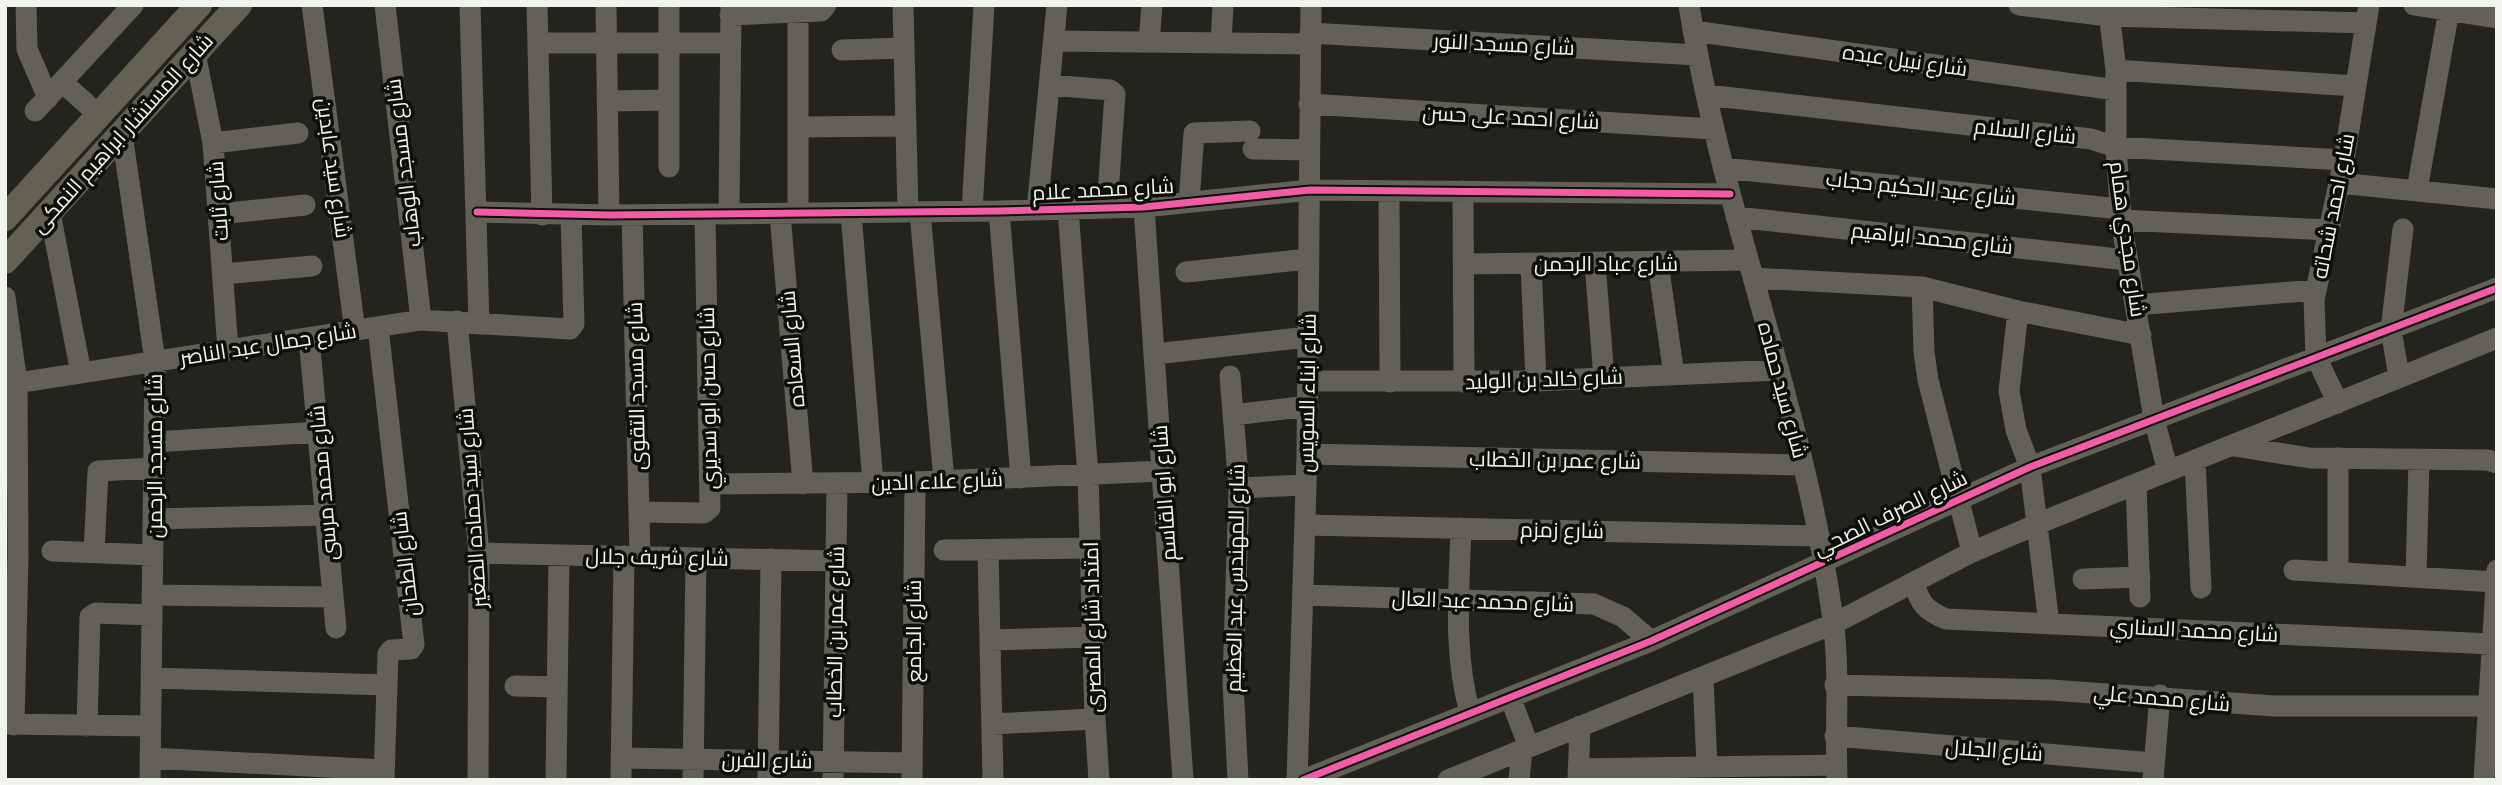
<svg xmlns="http://www.w3.org/2000/svg" width="2502" height="785" viewBox="0 0 2502 785" font-family="'Public Sans',Cairo,sans-serif">
  <style>
    .lines { fill: none; stroke-linecap: round; stroke-linejoin: round }
    .minor { stroke: #636057; stroke-width: 21 }
    .major { stroke: #636054; stroke-width: 26 }
    .cycleway-casing { stroke: #0d0f0a; stroke-width: 11 }
    .cycleway { stroke: #f35aa7; stroke-width: 7 }
    .labels { text-anchor: middle; dominant-baseline: central; stroke-width: 7; stroke-linejoin: round; paint-order: stroke }
    .street-label { font-size: 21px; fill: #f1f4ec; stroke: #0d0f0a }
  </style>
  <rect width="100%" height="100%" fill="#22241d"/>
  <g class="lines">
    <path class="minor" d="M26,5L27,49L48,98
      M312,5L355,331
      M385,5L421,320
      M470,5L479,324
      M537,5L542,215
      M606,5L609,215
      M669,5V167
      M903,5L908,212
      M1689,5C1722,214 1805,411 1833,620C1840,672 1835,727 1837,780
      M2019,5L2108,16L2366,23
      M2108,5L2116,70V147L2121,220L2154,419L2168,471
      M2414,5L2497,18
      M798,12V213
      M730,15L821,11L826,5
      M1693,31L2116,90
      M1310,33L1698,55
      M1054,41L1310,44
      M1149,42L1152,5
      M538,43H730
      M1221,43L1223,5
      M842,50L904,48
      M195,53L213,143L228,350
      M2116,70L2355,86
      M62,82L100,116
      M1050,85L1110,90L1115,94L1107,208
      M1707,95L2091,139L2116,147L2344,160
      M608,101L669,100
      M1309,104L1713,129
      M35,111L133,5
      M798,127L906,126
      M122,134L155,361L150,780
      M213,143L298,133
      M1253,149L1309,150
      M1723,168L2120,209
      M2339,183L2497,199
      M2417,190L2449,10
      M1389,191L1390,382
      M1463,191L1464,382
      M1189,202L1194,133L1250,131
      M1144,207L1183,780
      M1068,209L1088,475L1095,719L1099,780
      M1037,210L1057,5
      M972,211L984,5
      M999,211L1021,478
      M477,212L609,215L999,211L1144,207L1310,190L1730,194
      M920,212L944,480
      M50,213L81,373
      M851,213L873,483
      M219,214L305,205
      M729,214L731,5
      M780,214L803,484
      M632,215L640,557
      M1736,217L2127,260
      M2121,220L2329,230
      M1595,263L1604,378
      M1658,263L1674,375
      M1464,264L1748,260
      M1531,264L1536,381
      M1186,272L1308,259
      M223,274L312,266
      M1753,278L1922,287L2018,311L2141,335
      M1922,287L1924,352L1928,380L1972,552
      M5,297L17,383L18,556L14,725
      M2136,305L2316,290
      M2018,311L2009,391L2016,430L2030,467L2049,624
      M457,321L479,553L478,780
      M378,327L414,645L411,649L391,650L388,654L384,780
      M309,338L336,628
      M1155,354L1308,337
      M1230,376L1239,488L1233,683L1238,780
      M2399,376L2391,330L2403,229
      M1308,381H1536L1779,370
      M17,383L421,320L570,329L574,324L571,215
      M2338,403L2316,357L2314,300L2344,160L2369,5
      M1233,415L1308,406
      M154,442L319,432
      M2234,446L2310,458L2488,460L2497,463
      M1307,454L1803,465
      M2195,460L2201,588
      M710,484L915,482L1163,471
      M2136,484L2140,597
      M1239,488L1306,485
      M639,512L704,513L710,508L705,215
      M153,519L326,515
      M1305,525L1818,536
      M1461,528C1459,591 1453,652 1470,713
      M944,550L1090,548
      M988,550L993,780
      M52,551L153,555
      M94,553L98,471L154,468
      M479,553L836,561
      M2294,570L2496,582
      M2338,573V458
      M2416,577L2419,459
      M2083,579L2140,577
      M1915,584C1919,604 1927,611 1946,619L2492,644
      M152,595L333,597
      M1304,595L1594,604L1623,617L1651,641
      M990,640L1093,637
      M1703,677L1707,767
      M151,678L387,685
      M1835,685L2051,690L2274,706H2488
      M515,686L557,687
      M1510,697L1529,747
      M5,724L151,726
      M992,724L1095,719
      M87,726L90,617L96,613L152,615
      M1835,736L2154,763
      M150,758L384,770
      M621,758L912,763
      M1578,769L1836,765
      M556,780L559,555
      M621,780L624,556
      M693,780L696,558
      M768,780L771,559
      M833,780L837,484
      M912,780L915,482
      M1297,780L1307,454L1311,5
      M1303,780L1651,641L2030,467L2497,288
      M1448,780L1833,624L1972,552L2052,518L2497,338
      M1519,780L1522,750
      M1578,780L1580,726
      M2153,780L2160,695
      M2484,780L2497,570"/>
    <path class="major" d="M5,218L199,5
      M5,261L239,5"/>
    <defs>
      <path id="cycleway" d="M477,212L609,215L999,211L1144,207L1310,190L1730,194
        M1303,780L1651,641L2030,467L2497,288"/>
    </defs>
    <use href="#cycleway" class="cycleway-casing"/>
    <use href="#cycleway" class="cycleway"/>
  </g>
  <g class="labels">
    <g class="street-label">
      <text transform="translate(1504 44) rotate(3)">شارع مسجد النور</text>
      <text transform="translate(1905 60) rotate(8)">شارع نبيل عبده</text>
      <text transform="translate(1511 117) rotate(3)">شارع احمد على حسن</text>
      <text transform="translate(2025 131) rotate(6)">شارع السلام</text>
      <text transform="translate(122 133) rotate(-48)">شارع المستشار ابراهيم النمكى</text>
      <text transform="translate(403 163) rotate(-97)">شارع مسجد الوهاب</text>
      <text transform="translate(334 168) rotate(82)">شارع سيد عابدين</text>
      <text transform="translate(1921 188) rotate(6)">شارع عبد الحكيم حجاب</text>
      <text transform="translate(1103 189) rotate(-3)">شارع محمد علام</text>
      <text transform="translate(218 201) rotate(-94)">شارع ثابت</text>
      <text transform="translate(2333 206) rotate(-79)">شارع احمد شحاته</text>
      <text transform="translate(1932 238) rotate(6)">شارع محمد ابراهيم</text>
      <text transform="translate(2128 239) rotate(82)">شارع مجدي همام</text>
      <text x="1606" y="263">شارع عباد الرحمن</text>
      <text transform="translate(268 344) rotate(-9)">شارع جمال عبد الناصر</text>
      <text transform="translate(792 349) rotate(-95)">شارع السعاده</text>
      <text transform="translate(1544 379) rotate(-2)">شارع خالد بن الوليد</text>
      <text transform="translate(636 386) rotate(-91)">شارع مسجد التقوى</text>
      <text transform="translate(1783 390) rotate(75)">شارع سيد حماده</text>
      <text transform="translate(1307 393) rotate(-89)">شارع ابناء السويس</text>
      <text transform="translate(708 398) rotate(-91)">شارع حسن ابو سديري</text>
      <text transform="translate(154 456) rotate(-90)">شارع مسجد الرحمن</text>
      <text transform="translate(1555 460) rotate(1)">شارع عمر بن الخطاب</text>
      <text transform="translate(937 481) rotate(-2)">شارع علاء الدين</text>
      <text transform="translate(323 483) rotate(-95)">شارع محمد مرسى</text>
      <text transform="translate(1164 493) rotate(-94)">شارع ابو القاسم</text>
      <text transform="translate(472 508) rotate(-94)">شارع سيد حماده الصغير</text>
      <text transform="translate(1890 513) rotate(-26)">شارع الصرف الصحي</text>
      <text transform="translate(1562 530) rotate(1)">شارع زمزم</text>
      <text transform="translate(657 557) rotate(1)">شارع شريف جلال</text>
      <text transform="translate(405 564) rotate(-97)">شارع الطحان</text>
      <text transform="translate(1235 578) rotate(-89)">شارع المهندس عبد العظيم</text>
      <text transform="translate(1483 601) rotate(2)">شارع محمد عبد العال</text>
      <text transform="translate(1092 627) rotate(-91)">امتداد شارع المصرى</text>
      <text transform="translate(2194 630) rotate(3)">شارع محمد السناري</text>
      <text transform="translate(913 631) rotate(-90)">شارع الجامع</text>
      <text transform="translate(835 632) rotate(-89)">شارع عمر بن الخطاب</text>
      <text transform="translate(2162 698) rotate(5)">شارع محمد علي</text>
      <text transform="translate(1994 750) rotate(4)">شارع الجلال</text>
      <text transform="translate(767 760) rotate(1)">شارع الفرن</text>
    </g>
  </g>
  <rect width="2502" height="785" fill="none" stroke="#f1f4ec" stroke-width="14"/>
</svg>
